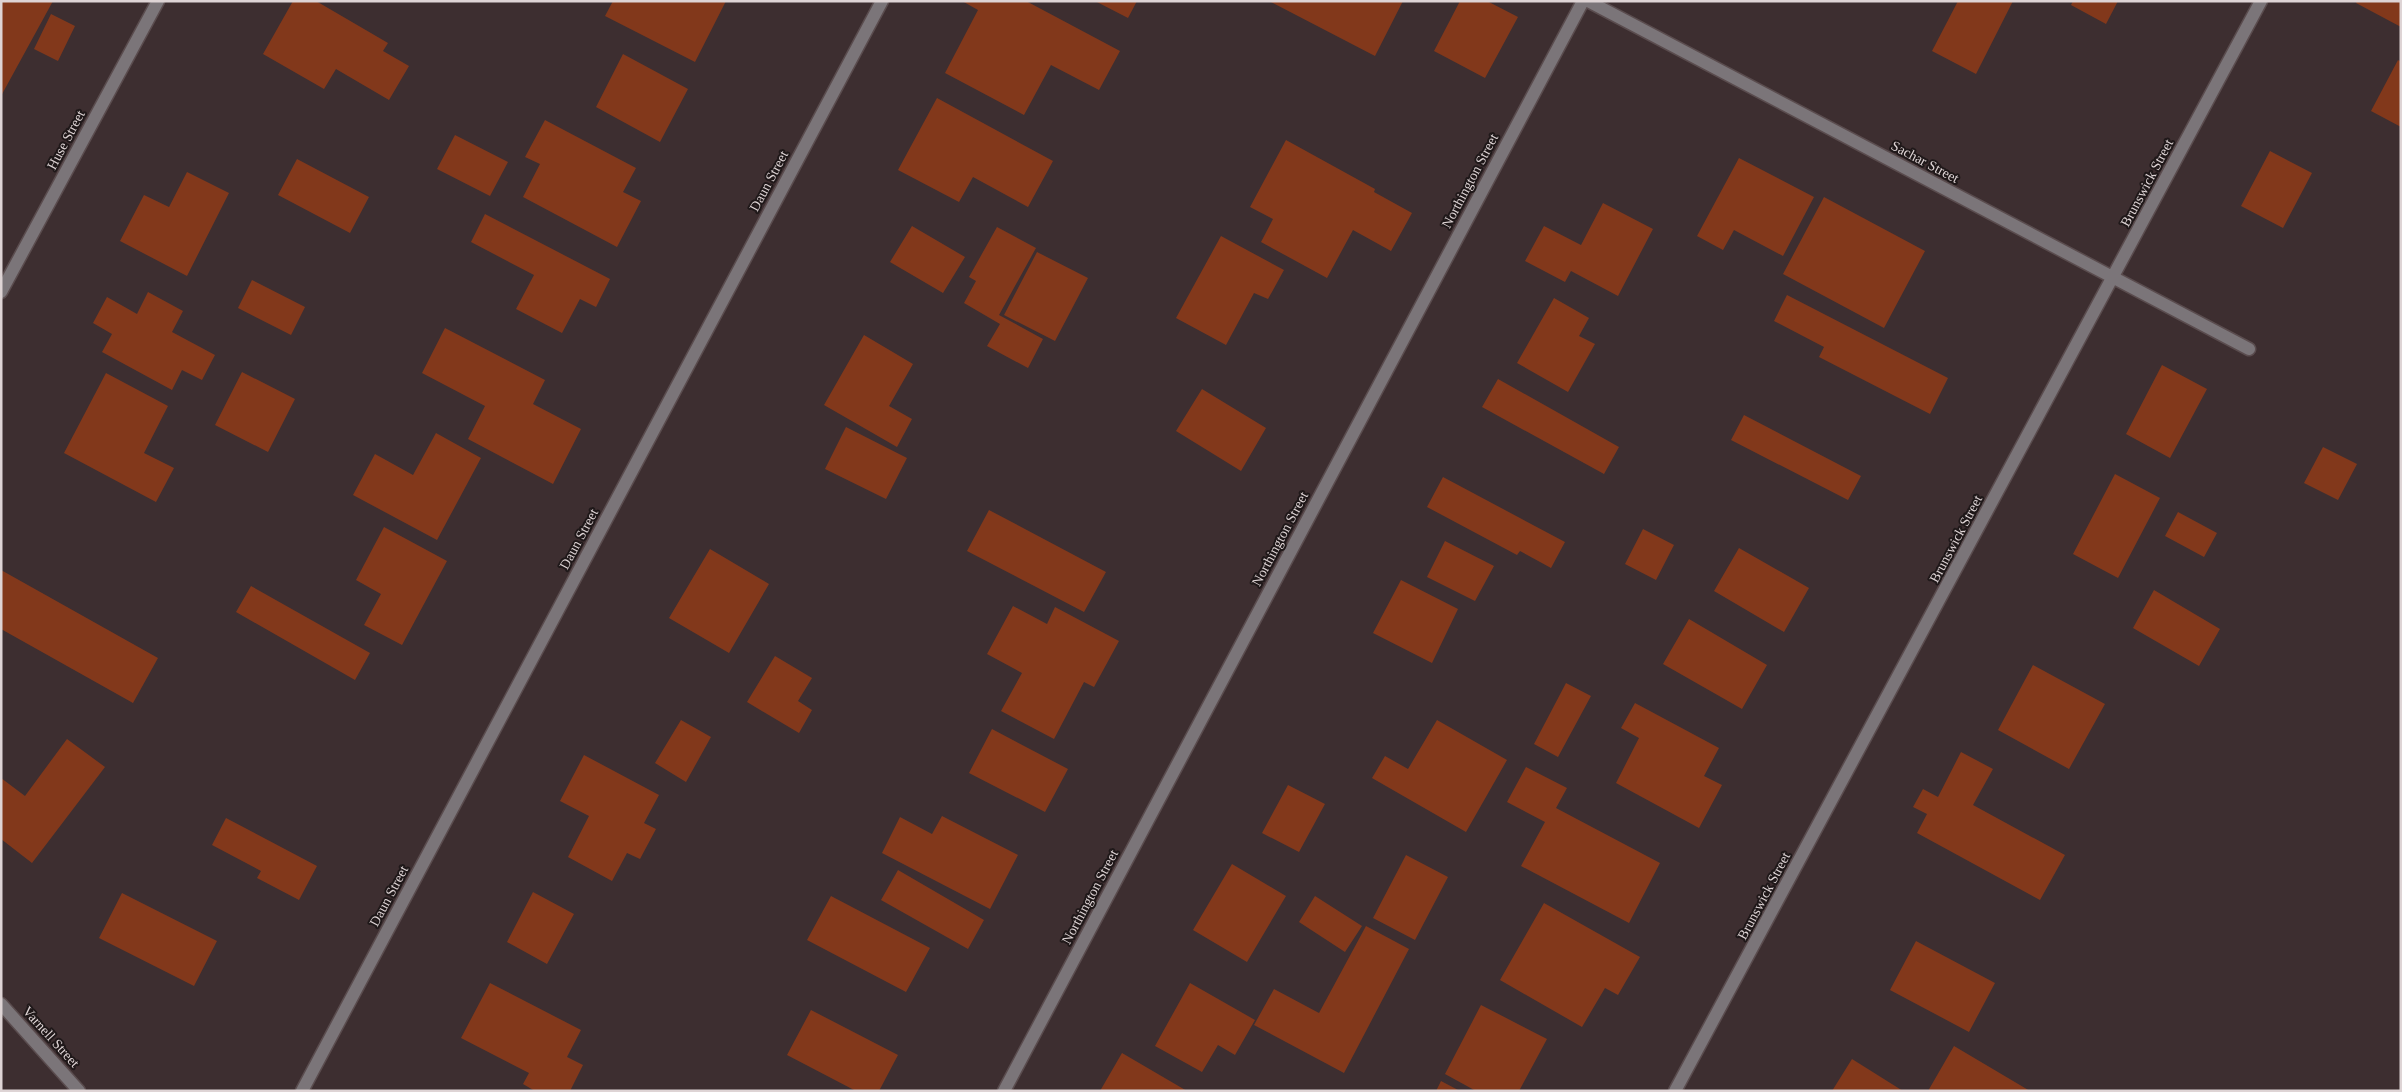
<svg xmlns="http://www.w3.org/2000/svg" width="2402" height="1092" viewBox="0 0 2402 1092" font-family="Georgia,serif">
  <style>
    .building { fill: #82381b }
    .lines { fill: none; stroke-linecap: round; stroke-linejoin: round }
    .minor-casing { stroke: #5a4c4e; stroke-width: 15 }
    .minor { stroke: #7b7579; stroke-width: 12 }
    .labels { text-anchor: middle; dominant-baseline: central; stroke-width: 4; stroke-linejoin: round; paint-order: stroke }
    .street-label { font-size: 14px; fill: #ded4d5; stroke: #1f1819 }
  </style>
  <rect width="100%" height="100%" fill="#3d2e30"/>
  <path class="building" d="M1,1H53L1,96Z
    M293,1H316L388,43L383,51L409,66L389,100L336,69L324,89L263,54Z
    M613,1H726L695,62L605,16Z
    M962,1H1026L1120,51L1099,90L1051,65L1024,115L945,73L978,10Z
    M1095,1H1137L1128,18Z
    M1269,1H1403L1375,56Z
    M1460,1H1487L1518,17L1485,78L1434,51Z
    M1958,1H2013L1976,74L1932,51Z
    M2073,1H2118L2106,24L2071,5Z
    M2357,1H2401V27L2356,3Z
    M51,14L75,26L58,61L34,49Z
    M623,54L688,89L660,142L596,107Z
    M2398,60L2401,62V127L2371,111Z
    M937,98L1053,161L1028,207L973,177L959,202L898,170Z
    M545,120L636,168L623,192L641,201L617,247L523,197L540,164L525,157Z
    M455,135L508,162L490,196L437,169Z
    M1286,140L1375,189L1374,192L1412,213L1391,251L1353,230L1327,278L1261,242L1273,219L1250,207Z
    M2270,151L2312,173L2283,228L2241,206Z
    M1739,158L1814,197L1783,256L1734,230L1723,250L1697,236Z
    M297,159L369,197L350,233L278,195Z
    M187,172L229,193L187,276L120,241L144,195L169,207Z
    M1824,197L1925,251L1884,328L1783,274Z
    M1603,203L1653,229L1618,296L1571,271L1565,282L1525,261L1544,226L1581,245Z
    M485,214L610,279L596,307L580,299L562,333L516,309L534,275L471,242Z
    M912,226L965,257L943,293L890,262Z
    M997,227L1036,248L999,315L1043,339L1028,368L987,346L1000,324L964,303L976,281L969,277Z
    M1221,236L1284,270L1268,299L1254,293L1226,345L1176,318Z
    M1037,252L1088,278L1055,341L1004,315Z
    M252,280L305,307L291,335L238,308Z
    M148,292L183,311L172,332L215,355L202,380L182,370L172,390L102,352L112,334L93,323L107,297L137,314Z
    M1787,295L1948,378L1930,414L1819,357L1824,347L1774,321Z
    M1554,298L1589,318L1579,336L1595,344L1568,392L1517,363Z
    M445,328L545,380L533,404L581,429L553,484L468,439L485,406L422,373Z
    M864,335L913,364L889,406L912,419L897,447L824,405Z
    M2162,365L2207,389L2170,458L2126,434Z
    M242,372L295,399L268,452L215,425Z
    M106,373L168,406L144,453L174,468L156,502L64,453Z
    M1498,379L1619,447L1604,474L1482,407Z
    M1202,389L1266,428L1241,471L1176,431Z
    M1744,415L1861,476L1848,500L1731,440Z
    M846,427L907,458L886,499L825,469Z
    M436,433L481,458L437,540L353,495L375,454L413,475Z
    M2323,447L2357,464L2338,500L2304,483Z
    M2115,474L2160,498L2118,578L2073,554Z
    M1443,477L1565,542L1551,568L1520,551L1517,555L1427,507Z
    M989,510L1106,572L1084,612L967,551Z
    M2178,512L2217,533L2204,557L2165,536Z
    M384,527L447,561L402,645L364,625L381,594L356,580Z
    M1643,529L1674,545L1656,580L1625,564Z
    M1445,541L1494,566L1475,601L1427,577Z
    M1739,548L1809,588L1784,632L1714,591Z
    M710,549L769,584L729,653L669,618Z
    M1,570L158,658L133,703L1,629Z
    M1401,580L1458,609L1432,663L1373,633Z
    M251,586L370,653L355,680L236,612Z
    M2154,590L2220,629L2199,666L2133,628Z
    M1013,606L1047,624L1055,607L1119,641L1094,687L1084,682L1054,739L1001,711L1022,673L987,654Z
    M1689,619L1767,665L1742,709L1663,664Z
    M775,656L812,678L798,701L812,710L799,733L747,702Z
    M2033,665L2105,704L2069,769L1998,730Z
    M1566,683L1591,696L1558,757L1534,744Z
    M1635,703L1719,748L1704,776L1722,785L1699,828L1616,783L1639,738L1621,728Z
    M681,720L711,737L686,782L655,763Z
    M1437,720L1507,760L1466,832L1372,778L1385,756L1408,769Z
    M992,729L1068,769L1045,812L969,773Z
    M67,739L105,767L32,863L1,839V778L25,796Z
    M1961,752L1993,769L1973,805L2065,855L2040,900L1917,833L1927,814L1913,807L1923,789L1938,797Z
    M584,755L659,795L644,823L656,829L640,859L627,853L612,881L568,857L589,816L560,801Z
    M1526,767L1567,788L1556,808L1660,863L1629,923L1521,866L1545,822L1507,802Z
    M1288,785L1325,804L1299,852L1262,833Z
    M942,816L1018,855L990,909L882,853L900,817L932,834Z
    M226,818L317,866L299,900L257,878L261,871L212,845Z
    M1406,855L1448,877L1415,940L1373,918Z
    M1232,864L1286,896L1247,962L1193,930Z
    M898,870L984,920L968,949L881,900Z
    M533,892L574,914L547,964L507,942Z
    M122,893L217,941L194,986L99,938Z
    M831,896L930,948L906,992L807,940Z
    M1315,896L1362,926L1345,952L1299,922Z
    M1544,903L1640,957L1618,995L1605,988L1582,1027L1500,980Z
    M1366,926L1409,949L1344,1073L1254,1025L1274,989L1319,1013Z
    M1916,941L1995,983L1969,1032L1890,990Z
    M490,983L581,1030L567,1057L583,1065L570,1091H535L523,1084L529,1073L461,1038Z
    M1190,983L1255,1020L1235,1055L1218,1045L1202,1072L1155,1046Z
    M1481,1005L1547,1039L1519,1091H1476L1445,1074Z
    M811,1010L898,1055L879,1091H856L787,1055Z
    M1954,1046L2030,1091H1928Z
    M1122,1053L1187,1091H1100Z
    M1852,1059L1903,1091H1832Z
    M1441,1081L1460,1091H1436Z"/>
  <g class="lines">
    <defs>
      <path id="minor" d="M1588,1L2249,349
        M1,292L158,1
        M1,1004L79,1091
        M302,1091L882,1
        M1004,1091L1583,1
        M1675,1091L2261,1"/>
    </defs>
    <use href="#minor" class="minor-casing"/>
    <use href="#minor" class="minor"/>
  </g>
  <g class="labels">
    <g class="street-label">
      <text transform="translate(66 140) rotate(-62)">Huse Street</text>
      <text transform="translate(1925 162) rotate(28)">Sachar Street</text>
      <text transform="translate(769 181) rotate(-62)">Daun Street</text>
      <text transform="translate(1470 181) rotate(-62)">Northington Street</text>
      <text transform="translate(2147 183) rotate(-62)">Brunswick Street</text>
      <text transform="translate(579 539) rotate(-62)">Daun Street</text>
      <text transform="translate(1280 539) rotate(-62)">Northington Street</text>
      <text transform="translate(1956 539) rotate(-62)">Brunswick Street</text>
      <text transform="translate(389 896) rotate(-62)">Daun Street</text>
      <text transform="translate(1764 896) rotate(-62)">Brunswick Street</text>
      <text transform="translate(1090 897) rotate(-62)">Northington Street</text>
      <text transform="translate(51 1037) rotate(48)">Varnell Street</text>
    </g>
  </g>
  <rect width="2402" height="1092" fill="none" stroke="#ded4d5" stroke-width="5"/>
</svg>
